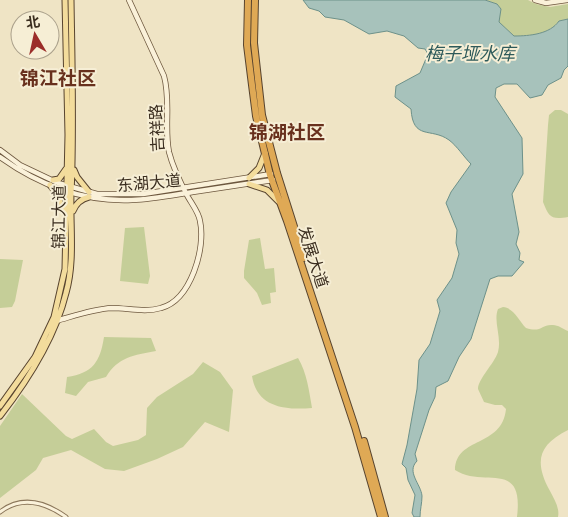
<svg xmlns="http://www.w3.org/2000/svg" width="568" height="517" viewBox="0 0 568 517" font-family="Bitter,'Noto Sans SC',serif">
  <style>
    .green { fill: #c5ce98 }
    .water { fill: #a7c2bb; stroke: #6d918a }
    .lines { fill: none; stroke-linecap: round; stroke-linejoin: round }
    .street-casing { stroke: #8b765a; stroke-width: 5 }
    .secondary-casing { stroke: #6d573e; stroke-width: 6 }
    .primary-casing { stroke: #58442f; stroke-width: 7 }
    .highway-casing { stroke: #58442f; stroke-width: 8 }
    .street { stroke: #faf1d9; stroke-width: 3 }
    .secondary { stroke: #faf1d9; stroke-width: 4.5 }
    .primary { stroke: #f3dc9c; stroke-width: 5 }
    .highway { stroke: #dfa955; stroke-width: 6 }
    .labels { text-anchor: middle; dominant-baseline: central; stroke-width: 4; stroke-linejoin: round; paint-order: stroke }
    .street-label { font-size: 16px; fill: #3a2d1f; stroke: #f6eed5 }
    .water-label { font-size: 18px; font-style: italic; fill: #2e5a5a; stroke: #f6eed5 }
    .quarter-label { font-size: 19px; font-weight: bold; fill: #68301d; stroke: #f6eed5 }
  </style>
  <rect width="100%" height="100%" fill="#efe4c5"/>
  <path class="green" d="M485,0H528L536,4L550,7L568,4V19L559,21C550,34 530,36 514,36L499,22L497,4Z
    M555,110H561L568,114V217C551,220 549,217 543,202L548,125L549,115Z
    M144,227L150,276L148,284L120,281L125,228Z
    M260,238L265,269L274,268L276,292L270,293L271,303L262,305L257,293L244,278V271L249,240Z
    M0,259L23,260L15,301L12,307L0,308Z
    M503,307C514,308 519,321 526,328C542,333 541,324 553,325C558,325 563,329 568,331V430C538,445 534,462 550,491C554,499 560,508 558,517H517C524,458 484,489 455,470C456,436 502,448 506,409L502,405H495L484,402L478,389C478,379 494,364 498,352C502,337 493,322 498,309Z
    M104,337L151,338L156,351C134,355 118,357 106,377L88,382L76,396L65,393L67,377C93,373 100,362 104,337Z
    M298,358C307,373 309,391 312,408C286,410 257,408 252,376Z
    M203,362L220,372L233,390L229,432L205,422L183,447L157,459L124,471L105,469L71,450L43,458L36,470L0,498V426L22,394L66,436L72,439L94,429L106,442L113,446L138,440L146,435L147,408L157,397L193,374Z"/>
  <path class="water" d="M303,0H485L497,4L501,9L499,22L514,36C530,36 550,34 559,21L568,19V66L564,70L561,78L548,85L542,95L530,98L517,84H504L496,88L495,97L522,138L523,174L512,194L519,232L516,244L520,253L519,260L524,262L512,276H498L490,279L471,339L459,357L448,381L436,387L435,397L429,410L415,454L417,461C406,472 421,484 422,496C422,503 420,510 420,517H414L412,513L415,495L408,480L406,468L402,464L407,445L417,389L419,360L430,344L440,311L437,300L452,278L459,254L456,243L457,230L446,203L451,192L471,164C464,157 457,146 449,140C431,127 413,141 411,109L395,97L396,86L420,73L428,54L425,49L418,48L404,36L387,31L369,34L344,20L325,17L319,11L309,8Z"/>
  <g class="lines">
    <defs>
      <path id="street" d="M0,512C22,495 45,502 66,517"/>
      <path id="secondary" d="M535,0L546,3L567,0
        M0,150L20,165L58,183L97,194H143L271,174
        M0,157C39,185 84,202 132,200C152,199 173,195 193,192C220,188 246,184 273,180
        M56,321C74,316 93,309 112,308C128,308 145,313 161,308C191,300 206,248 200,221C199,213 192,204 188,197C180,182 173,168 169,152C164,127 171,101 164,76L129,0"/>
      <path id="primary" d="M74,170L77,177L89,192
        M249,178L259,168L265,153
        M53,180L59,179L66,169
        M249,184L267,190L278,201
        M50,185L56,193L64,211
        M73,211C76,203 81,199 89,197
        M0,406L35,357L54,317L65,269L68,135L65,0
        M0,416C29,379 55,338 66,293C75,261 70,227 71,194C74,129 72,65 71,0"/>
      <path id="highway" d="M248,0L247,45L252,85L256,116L270,175L287,221L355,427L381,517
        M255,0L254,43L262,115L277,173L304,258
        M364,441L385,517"/>
    </defs>
    <use href="#street" class="street-casing"/>
    <use href="#secondary" class="secondary-casing"/>
    <use href="#primary" class="primary-casing"/>
    <use href="#highway" class="highway-casing"/>
    <use href="#street" class="street"/>
    <use href="#secondary" class="secondary"/>
    <use href="#primary" class="primary"/>
    <use href="#highway" class="highway"/>
  </g>
  <g class="labels">
    <g class="street-label">
      <text transform="translate(157 128) rotate(-93)">吉祥路</text>
      <text transform="translate(149 183) rotate(-5)">东湖大道</text>
      <text transform="translate(59 217) rotate(-89)">锦江大道</text>
      <text transform="translate(313 257) rotate(72)">发展大道</text>
    </g>
    <g class="water-label">
      <text x="470" y="54">梅子垭水库</text>
    </g>
    <g class="quarter-label">
      <text x="58" y="78">锦江社区</text>
      <text x="287" y="132">锦湖社区</text>
    </g>
  </g>
  <g transform="translate(35 35) rotate(351)"><circle r="24" fill="#f6eed5" stroke="#aba18c"/>
  <path d="M0-4L9 19L0 12L-9 19Z" fill="#9b2d29"/>
  <text y="-8" font-size="14" font-weight="bold" text-anchor="middle" fill="#3a2d1f">北</text>
  </g>
</svg>
